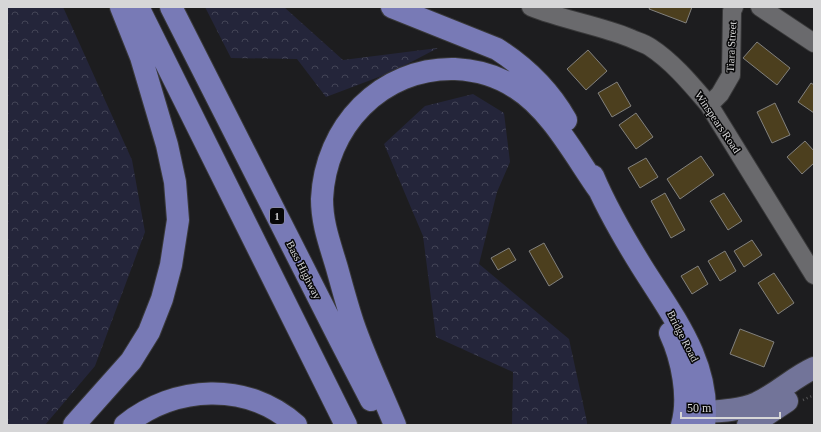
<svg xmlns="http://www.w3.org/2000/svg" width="821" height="432" viewBox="0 0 821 432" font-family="Georgia,serif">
<defs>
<pattern id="forest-crowns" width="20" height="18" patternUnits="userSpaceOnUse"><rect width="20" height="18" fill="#24253a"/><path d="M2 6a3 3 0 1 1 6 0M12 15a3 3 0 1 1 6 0" fill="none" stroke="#434456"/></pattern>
</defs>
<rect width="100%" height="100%" fill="#1d1d1f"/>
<!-- forest -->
<path fill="url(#forest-crowns)" d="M7,7H63L132,160L145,232L95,366L45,425H7Z
M205,7H284L343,60L438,48L392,72L326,97L297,59L231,58Z
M473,94L504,113L510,162L497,192L479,264L569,339L587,422V425H512L513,372L436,337L423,236L384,144L425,106Z"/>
<!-- building -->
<path fill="#4c3f1e" stroke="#82817e" d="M650,7H692L686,23L649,9Z
M757,42L790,68L777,85L743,58Z
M588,50L607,71L586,90L567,69Z
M617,82L631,106L612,117L598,93Z
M811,83L814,85V113L798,102Z
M775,103L790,135L772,143L757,112Z
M636,113L653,137L636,149L619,125Z
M805,141L814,151V163L802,174L787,157Z
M701,156L714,175L680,199L667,179Z
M646,158L658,177L640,188L628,168Z
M665,193L685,230L671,238L651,201Z
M724,193L742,221L728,230L710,201Z
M752,240L762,255L744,267L734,251Z
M544,243L563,277L549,286L529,251Z
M509,248L516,260L498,270L491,258Z
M725,251L736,271L720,281L708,261Z
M698,266L708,284L692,294L681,276Z
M774,273L794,303L778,314L758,283Z
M740,329L774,342L764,367L730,354Z"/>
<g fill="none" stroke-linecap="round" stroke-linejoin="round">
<!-- minor casing -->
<g stroke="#39393a" stroke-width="20">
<path id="minor" d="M531,7C563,20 598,25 630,38C636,41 644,43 650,47C673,62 691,84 709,105L814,275
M760,7L814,43
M709,105L720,94L731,75L732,11L734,7"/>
</g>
<!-- major casing -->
<g stroke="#39393a" stroke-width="24">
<path id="major" d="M705,412C723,411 741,410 757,403C778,393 794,377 814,368
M748,425L760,419L787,401"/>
</g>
<!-- highway casing -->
<g stroke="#39393a" stroke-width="24">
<path id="highway" d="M138,7L346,425
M171,7L340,340L371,400
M392,7L497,49C525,67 549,90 566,120
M593,176C606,207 624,238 642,267C672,315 712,365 704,425
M670,333C682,359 690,397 682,425
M74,425L131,361L149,332L162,299L171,265L178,220L175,182L167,145L141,57L121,7
M125,425C175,385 247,381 296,425
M395,425C381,391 365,358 353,323C347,305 342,286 337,268C330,244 322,224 322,199C325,127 381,67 455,69C476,70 498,76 516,88C551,110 575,156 599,190"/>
</g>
<!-- path -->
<path stroke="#565657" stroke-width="2.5" stroke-dasharray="1 3" stroke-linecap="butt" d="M803,400L814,395"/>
<!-- minor -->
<use href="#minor" stroke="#6a6a6d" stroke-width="18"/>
<!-- major -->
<use href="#major" stroke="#727499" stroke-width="22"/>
<!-- highway -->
<use href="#highway" stroke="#787ab6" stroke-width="22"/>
</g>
<g text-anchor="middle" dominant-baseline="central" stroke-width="3" stroke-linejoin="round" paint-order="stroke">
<!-- shield labels -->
<rect fill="#070708" stroke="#989899" stroke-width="1" x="270" y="208" width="14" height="16" rx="3"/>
<g font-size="10" font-weight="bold" fill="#d6d6d7">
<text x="277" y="216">1</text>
</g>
<!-- street labels -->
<g font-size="11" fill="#d6d6d7" stroke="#070708">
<text transform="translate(731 47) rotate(-87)">Tiara Street</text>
<text transform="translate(718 122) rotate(56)">Winspears Road</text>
<text transform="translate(304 270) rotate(63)">Bass Highway</text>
<text transform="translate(683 336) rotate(63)">Bridge Road</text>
</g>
</g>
<!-- border -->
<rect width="821" height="432" fill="none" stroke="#d6d6d7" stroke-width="16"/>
<!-- scale -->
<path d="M681 412v6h99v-6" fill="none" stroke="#d6d6d7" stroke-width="2"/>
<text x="687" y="412" font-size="12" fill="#d6d6d7" stroke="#070708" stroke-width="3" paint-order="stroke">50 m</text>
</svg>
